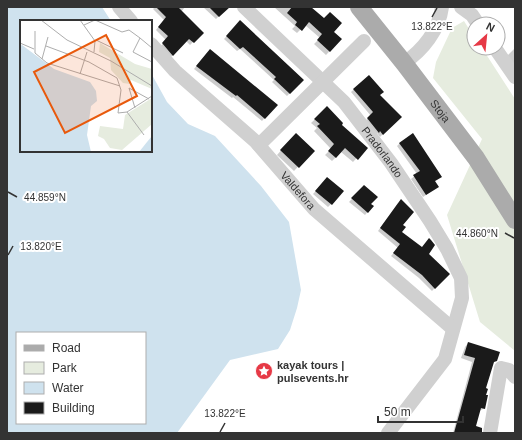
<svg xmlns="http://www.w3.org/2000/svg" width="522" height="440" viewBox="0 0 522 440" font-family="Helvetica,sans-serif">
<rect width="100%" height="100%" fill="#fff"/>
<!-- green -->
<path fill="#e6ecdf" d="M464,21L474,37V48H482L515,99V351L480,322L447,215L482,139L433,78L436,62L452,28Z"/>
<!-- water -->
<path fill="#cfe2ee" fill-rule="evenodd" d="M7,7H102L111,21H21V151H151V73L167,102L188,124L215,136L261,186L289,222L301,290L297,308L290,330L278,349L230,360L177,433H7ZM17,333H145V423H17Z"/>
<!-- shadow -->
<path fill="#0003" d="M155,7H185L181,12L202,33L190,45L186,41L170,58L160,47L166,40L156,30L164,20L153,9Z
M203,7H228L216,19Z
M274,7H309L341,39L326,55L314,44L320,38L305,25L297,33L292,29L295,26Z
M240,22L303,80L287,96L272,82L274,80L240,49L237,51L224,39Z
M515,48V70L506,57Z
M207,53L276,105L262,121L233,97L232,98L194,69Z
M369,76L379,95L400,117L380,137L377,133L376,135L365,121L371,116L351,92Z
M327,108L340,125L366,148L353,162L341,152L332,161L325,155L331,149L314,131L317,128L311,123Z
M291,139L313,151L294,171L277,155Z
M400,143L441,177L434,182L435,189L423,197L411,179L417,174L397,146Z
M325,181L331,204L328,207L313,194Z
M364,186L370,204L373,206L365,215L349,202Z
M398,203L402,225L400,232L422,248L448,274L432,291L419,278L391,256L398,248L378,231Z
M468,343L496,360L492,364L484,389L485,408L479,411L474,433H453L472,362L461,358L465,347Z"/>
<!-- building -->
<path fill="#1a1a1a" d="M156,7H178L204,33L194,43L189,39L173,56L162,43L168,36L158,27L166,17Z
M209,7H230L219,17Z
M292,7H311L324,18L330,12L342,23L334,32L342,39L330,52L317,40L322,34L309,22L302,31L295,25L297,22L287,13Z
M240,20L304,80L290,94L274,79L276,77L243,47L240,49L226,36Z
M210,49L278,105L265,119L237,95L236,96L196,66Z
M369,75L384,92L380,95L402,117L383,135L380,131L379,133L367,118L373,112L353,89Z
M327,106L343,123L342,125L368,148L358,160L345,148L336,158L328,151L334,144L317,126L320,124L314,119Z
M296,133L315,151L299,168L280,150Z
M413,133L442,177L435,181L439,187L426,195L413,175L420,171L399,143Z
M327,177L344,191L332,205L315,191Z
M364,185L378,197L371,204L374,206L368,213L351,198Z
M401,199L414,212L403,225L406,227L402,232L422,247L429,238L431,240L435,245L429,254L450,274L435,289L422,275L393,253L400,244L380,228Z
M468,342L500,352L497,361L494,362L486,388L488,389L486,395H488L485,409L481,408L476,426L482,428V433H454L475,358L464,355Z"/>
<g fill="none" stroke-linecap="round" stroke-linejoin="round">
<!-- minor -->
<g stroke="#d0d0d0" stroke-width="14">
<path d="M119,7L131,21"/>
<path id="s1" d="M244,7L344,102L391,163L430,221L447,249L461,278L462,298L445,359L388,433"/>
<path d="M461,7L472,15L478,24"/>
<path id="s2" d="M151,44L175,71L255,141L314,209L453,329"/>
<path d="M495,48L515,77"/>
<path d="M404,63C423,50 439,30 442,7"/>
<path d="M259,145L364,41"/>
<path d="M490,433L501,368L509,370L515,377"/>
</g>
<!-- major -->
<path stroke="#ababab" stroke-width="18" id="s3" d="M359,7L404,63L476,158L515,220"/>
</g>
<!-- ticks -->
<path fill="none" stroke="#333" stroke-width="1.5" d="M432,17L437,8M8,192L17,197M505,233L514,238M8,255L13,246M220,432L225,423"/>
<!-- icons -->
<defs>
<g id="sight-disc" transform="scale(0.9)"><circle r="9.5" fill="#e63946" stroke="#fff"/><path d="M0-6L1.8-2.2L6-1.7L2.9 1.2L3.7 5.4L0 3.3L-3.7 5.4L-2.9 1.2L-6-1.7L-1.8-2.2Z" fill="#fff"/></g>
</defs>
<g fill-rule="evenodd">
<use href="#sight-disc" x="264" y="371"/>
</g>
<g text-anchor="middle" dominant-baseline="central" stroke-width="4" stroke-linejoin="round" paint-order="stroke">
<!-- street labels -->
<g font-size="11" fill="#333" stroke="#fff">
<text stroke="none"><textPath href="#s3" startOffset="132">Stoja</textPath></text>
<text stroke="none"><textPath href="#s1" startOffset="201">Pradorlando</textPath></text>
<text stroke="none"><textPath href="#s2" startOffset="208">Valdefora</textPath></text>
</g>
<!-- poi labels -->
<g font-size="11" font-weight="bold" fill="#333" stroke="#fff" text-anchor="start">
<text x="277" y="365">kayak tours |<tspan x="277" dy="13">pulsevents.hr</tspan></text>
</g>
</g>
<!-- overview -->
<g transform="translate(20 20)">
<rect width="132" height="132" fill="#fff"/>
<path d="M80,23L115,44L132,49V69L111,60L110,64L103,63L91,50L90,38L79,32ZM132,78V104L102,130L90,128L84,119L78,116L80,106L103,109L105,95Z" fill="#e6ecdf"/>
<path d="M2,25L34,49L70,62L76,71L77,81L71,86L67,115L71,132H0V26ZM132,116V132H119L127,122Z" fill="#cfe2ee"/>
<path fill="none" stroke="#adadad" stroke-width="1" d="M21,0L47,20L91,41L132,66M60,0L75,21L74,32M64,5L75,0L102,12L109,10L120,18M15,11V33L27,43L100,66M76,20L103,33M0,23L14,29M26,26L69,42L97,58L101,70L98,93L107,92L132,76M132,28L120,18L113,32L132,42M22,39L28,17M60,54L67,32M115,88L109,68L129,79M107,92L124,115"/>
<path fill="#e8590c" fill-opacity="0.15" stroke="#e8590c" stroke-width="2" d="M86,15L117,76L45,113L14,52Z"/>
<rect width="132" height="132" fill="none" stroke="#333" stroke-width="2"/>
</g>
<g font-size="10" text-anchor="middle" fill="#333" stroke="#fff" stroke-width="4" stroke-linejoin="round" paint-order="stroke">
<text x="432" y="30">13.822°E</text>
<text x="45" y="201">44.859°N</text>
<text x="477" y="237">44.860°N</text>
<text x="41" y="250">13.820°E</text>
<text x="225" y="417">13.822°E</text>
</g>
<!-- border -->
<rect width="522" height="440" fill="none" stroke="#333333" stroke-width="16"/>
<!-- legend -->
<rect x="16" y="332" width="130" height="92" fill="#ffffff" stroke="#adadad"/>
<rect x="24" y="345" width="20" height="6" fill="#ababab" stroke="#adadad"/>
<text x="52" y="352" font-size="12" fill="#333333">Road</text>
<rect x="24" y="362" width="20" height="12" fill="#e6ecdf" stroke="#adadad"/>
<text x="52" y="372" font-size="12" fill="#333333">Park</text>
<rect x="24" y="382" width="20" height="12" fill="#cfe2ee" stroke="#adadad"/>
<text x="52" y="392" font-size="12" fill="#333333">Water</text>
<rect x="24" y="402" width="20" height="12" fill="#1a1a1a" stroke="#adadad"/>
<text x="52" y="412" font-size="12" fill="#333333">Building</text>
<!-- north arrow -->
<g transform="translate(486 36) rotate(27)"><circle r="19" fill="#ffffff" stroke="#adadad"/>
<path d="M0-3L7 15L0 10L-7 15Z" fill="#e63946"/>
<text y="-6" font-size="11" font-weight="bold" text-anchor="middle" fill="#333333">N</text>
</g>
<!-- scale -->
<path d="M378 416v6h85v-6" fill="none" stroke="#333333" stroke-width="2"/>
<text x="384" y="416" font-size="12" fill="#333333" stroke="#ffffff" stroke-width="3" paint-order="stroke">50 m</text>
</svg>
